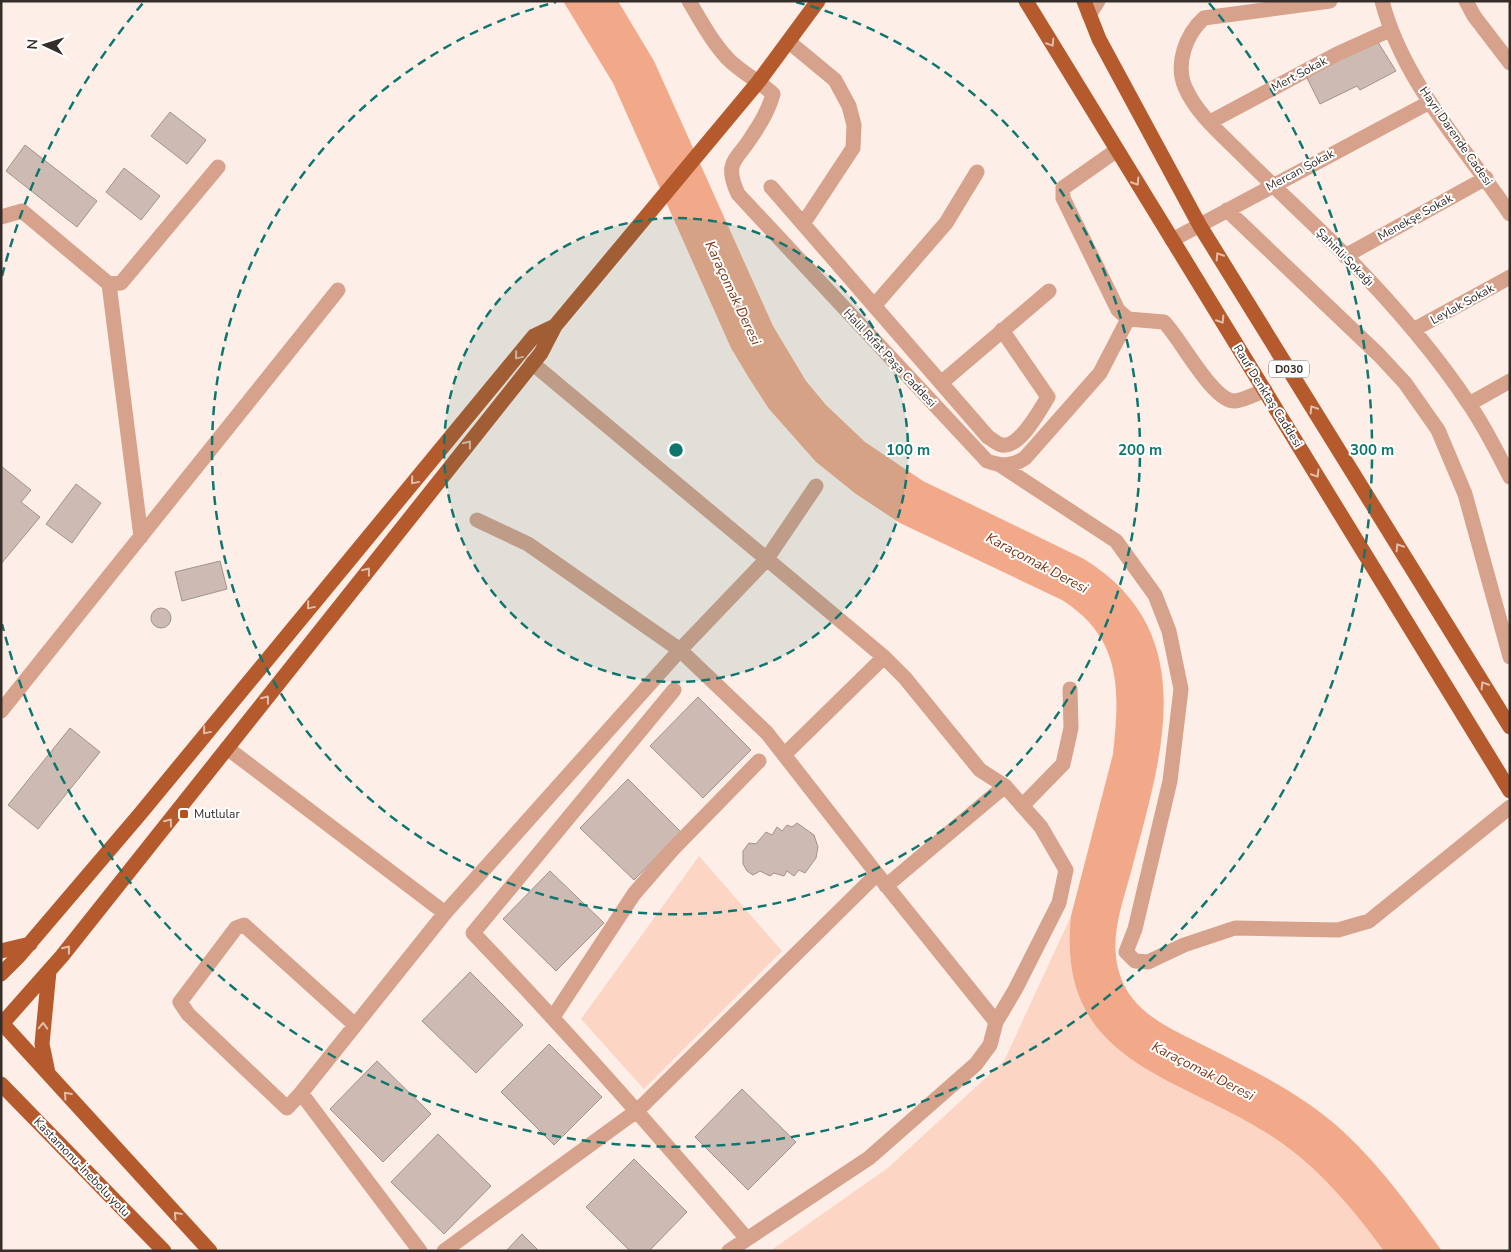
<svg xmlns="http://www.w3.org/2000/svg" width="1511" height="1252" viewBox="0 0 1511 1252" font-family="'Nunito Sans',sans-serif">
<rect width="100%" height="100%" fill="#feeee8"/>
<!-- green -->
<path fill="#fdd5c4" d="M699,856L782,951L644,1089L581,1019Z
M1071,916C1055,1065 1179,1074 1276,1139C1320,1169 1352,1208 1384,1251H770L889,1167L1004,1061Z"/>
<!-- water -->
<path fill="#f2a989" d="M563,1H618L654,61L773,326L806,381L826,405L865,442L923,481L1084,559C1205,634 1160,760 1131,872C1122,905 1109,938 1119,972C1131,1014 1172,1029 1207,1047C1252,1070 1298,1092 1336,1125C1378,1162 1409,1206 1442,1251H1384C1352,1208 1320,1169 1276,1139C1179,1074 1055,1065 1071,916L1113,754C1120,690 1122,638 1062,600L900,523L856,494L816,462L769,409L749,378L731,348L613,83Z"/>
<!-- building -->
<path fill="#cdbbb3" stroke="#a3928a" d="M1376,39L1396,71L1360,90L1357,86L1320,104L1305,74Z
M170,112L206,140L187,164L151,136Z
M25,145L97,201L77,227L6,171Z
M124,168L160,196L141,220L106,192Z
M1,466L31,490L21,502L40,517L1,564Z
M76,484L101,503L72,543L46,524Z
M220,561L227,589L182,601L175,572Z
M151 618a10 10 0 1 1 20 0a10 10 0 1 1-20 0Z
M698,697L751,750L703,798L650,746Z
M70,728L100,752L38,829L8,805Z
M628,779L681,832L634,880L580,828Z
M797,823L814,835L818,847L816,858L805,873L799,870L794,876L787,871L784,876L774,873L770,876L760,871L753,875L747,871L743,864V851L749,843L756,844L766,832L772,835L777,827L782,831L787,825L792,827Z
M550,871L604,923L556,971L503,919Z
M470,972L523,1025L476,1073L422,1021Z
M549,1044L602,1097L554,1145L501,1092Z
M377,1061L431,1114L383,1162L330,1109Z
M742,1089L796,1142L748,1190L695,1137Z
M438,1134L491,1186L444,1234L391,1182Z
M634,1159L687,1212L649,1251H630L586,1207Z
M522,1234L539,1251H506Z"/>
<g fill="none" stroke-linecap="round" stroke-linejoin="round">
<!-- minor -->
<path stroke="#d6a28b" stroke-width="15" d="M689,1C701,21 712,42 728,59C742,73 759,81 773,94C769,109 761,123 752,136C737,161 723,161 738,194L987,461C1001,466 1012,467 1025,458L1100,373L1128,319
M1330,1L1204,18C1186,34 1175,64 1185,87C1196,113 1220,133 1240,153C1275,188 1311,221 1346,256C1390,301 1434,351 1469,404C1485,427 1497,452 1510,477
M1382,1C1403,82 1464,146 1510,214
M1466,1L1474,16L1510,63
M1089,15L1098,1
M789,42L835,80L849,106L854,125L853,148L803,224
M1210,122L1337,54L1390,30
M1117,150L1063,188V198L1118,310L1128,319L1164,322C1181,339 1213,402 1235,401C1244,400 1256,394 1265,390
M771,187L988,437C992,439 997,444 1002,445C1020,448 1039,411 1048,397L1002,330
M1227,210L1379,355L1405,383L1438,430L1465,494L1510,657
M1,217L22,211L109,284L121,283L218,167
M1172,240L1430,102
M1345,256L1486,178
M109,284L141,537
M874,306L946,223L977,172
M1413,330L1510,277
M532,363L884,657L905,678L980,770L1005,786L1041,827L1066,870L1059,903L1015,990L996,1022L990,1045L976,1064L869,1158L729,1251
M941,383L1049,291
M1469,404L1510,381
M1000,465L1116,541L1155,595L1169,631L1181,689L1170,781L1135,929L1126,952L1135,961L1148,962L1184,945L1235,928L1338,930L1369,921L1510,807
M477,520L528,544L680,650L767,733L877,874L996,1022
M674,690L473,933C568,1032 658,1134 747,1239
M1,711L338,290
M227,748L445,913L301,1093L420,1251
M785,754L884,657
M1022,806L1063,764L1071,728L1070,689
M886,886L1005,786
M445,913L680,650L766,560L816,486
M553,1017L634,894L672,850L759,761
M301,1093L287,1108L188,1014L180,1002L236,928L244,925L355,1025
M444,1251L638,1110L877,874"/>
<!-- major -->
<path stroke="#b55a2c" stroke-width="15" d="M1026,1L1510,791
M1084,1L1099,39L1200,226L1510,727
M1,951L30,944
M1,974L19,956L140,814L534,336L555,326
M1,1022L210,1251
M1,1025L62,956L541,353L555,326L759,81L818,1
M48,1073L42,1044L49,971
M1,1084L164,1251"/>
</g>
<!-- one-way arrows -->
<defs><path id="oneway-chevron" d="M-2-3.5L2.5 0L-2 3.5" fill="none" stroke-width="1.6" stroke-linecap="round" stroke-linejoin="round" transform="scale(1.25)"/></defs>
<g stroke="#e1bdab">
<use href="#oneway-chevron" transform="translate(1051 43) rotate(58)"/>
<use href="#oneway-chevron" transform="translate(1136 182) rotate(58)"/>
<use href="#oneway-chevron" transform="translate(1219 256) rotate(-122)"/>
<use href="#oneway-chevron" transform="translate(1221 320) rotate(58)"/>
<use href="#oneway-chevron" transform="translate(518 356) rotate(130)"/>
<use href="#oneway-chevron" transform="translate(1313 409) rotate(-122)"/>
<use href="#oneway-chevron" transform="translate(468 444) rotate(-52)"/>
<use href="#oneway-chevron" transform="translate(1316 474) rotate(58)"/>
<use href="#oneway-chevron" transform="translate(414 481) rotate(130)"/>
<use href="#oneway-chevron" transform="translate(1399 547) rotate(-122)"/>
<use href="#oneway-chevron" transform="translate(367 571) rotate(-52)"/>
<use href="#oneway-chevron" transform="translate(310 606) rotate(130)"/>
<use href="#oneway-chevron" transform="translate(1484 685) rotate(-122)"/>
<use href="#oneway-chevron" transform="translate(266 699) rotate(-52)"/>
<use href="#oneway-chevron" transform="translate(206 731) rotate(130)"/>
<use href="#oneway-chevron" transform="translate(169 822) rotate(-52)"/>
<use href="#oneway-chevron" transform="translate(67 949) rotate(-52)"/>
<use href="#oneway-chevron" transform="translate(43 1026) rotate(-88)"/>
<use href="#oneway-chevron" transform="translate(67 1095) rotate(-132)"/>
<use href="#oneway-chevron" transform="translate(177 1215) rotate(-132)"/>
</g>
<!-- distance rings -->
<circle cx="676" cy="450" r="232" fill="#0f766e" fill-opacity=".12"/>
<g fill="none" stroke="#0f766e" stroke-width="2.5" stroke-dasharray="9 6">
<circle cx="676" cy="450" r="232"/>
<path d="M796 2A464 464 0 1 1 556 2"/>
<path d="M2 276A696 696 0 0 1 143 3M1209 3A696 696 0 1 1 2 624"/>
</g>
<!-- markers -->
<rect fill="#b7541e" stroke="#fff" stroke-width="2" x="179" y="809" width="10" height="10" rx="2.5"/>
<g text-anchor="middle" dominant-baseline="central" stroke-width="4" stroke-linejoin="round" paint-order="stroke">
<!-- shield labels -->
<rect fill="#fff" stroke="#716c69" stroke-width="1" x="1269" y="360.5" width="40" height="17" rx="4"/>
<g font-size="11" font-weight="bold" fill="#342d29">
<text x="1289" y="369">D030</text>
</g>
<!-- street labels -->
<g font-size="12" fill="#342d29" stroke="#fff">
<text transform="translate(1299 74) rotate(-28)">Mert Sokak</text>
<text transform="translate(1456 136) rotate(55)">Hayri Darende Cadesi</text>
<text transform="translate(1300 170) rotate(-28)">Mercan Sokak</text>
<text transform="translate(1415 217) rotate(-29)">Menekşe Sokak</text>
<text transform="translate(1345 257) rotate(45)">Şahinli Sokağı</text>
<text transform="translate(1462 304) rotate(-29)">Leylak Sokak</text>
<text transform="translate(890 358) rotate(47)">Halil Rıfat Paşa Caddesi</text>
<text transform="translate(1268 396) rotate(58)">Rauf Denktaş Caddesi</text>
<text transform="translate(82 1167) rotate(46)">Kastamonu-İnebolu yolu</text>
</g>
<!-- poi labels -->
<g font-size="12" fill="#342d29" stroke="#fff" text-anchor="start">
<text x="194" y="814">Mutlular</text>
</g>
<!-- water labels -->
<g font-size="14" font-style="italic" fill="#7a3918" stroke="#fff">
<text transform="translate(733 293) rotate(65)">Karaçomak Deresi</text>
<text transform="translate(1037 563) rotate(28)">Karaçomak Deresi</text>
<text transform="translate(1203 1071) rotate(27)">Karaçomak Deresi</text>
</g>
</g>
<circle cx="676" cy="450" r="8" fill="#0f766e" stroke="#fff" stroke-width="2.5"/>
<g font-size="15" text-anchor="middle" font-weight="bold" fill="#0f766e" stroke="#fff" stroke-width="4" stroke-linejoin="round" paint-order="stroke">
<text x="908" y="455">100 m</text>
<text x="1140" y="455">200 m</text>
<text x="1372" y="455">300 m</text>
</g>
<!-- border -->
<rect width="1511" height="1252" fill="none" stroke="#342d29" stroke-width="5"/>
<!-- north arrow -->
<g transform="translate(45 45) rotate(274)" stroke="#ffffff" stroke-width="4" paint-order="stroke">
<path d="M0-4L9 19L0 12L-9 19Z" fill="#342d29"/>
<text y="-8" font-size="14" font-weight="bold" text-anchor="middle" fill="#342d29">N</text>
</g>
</svg>
